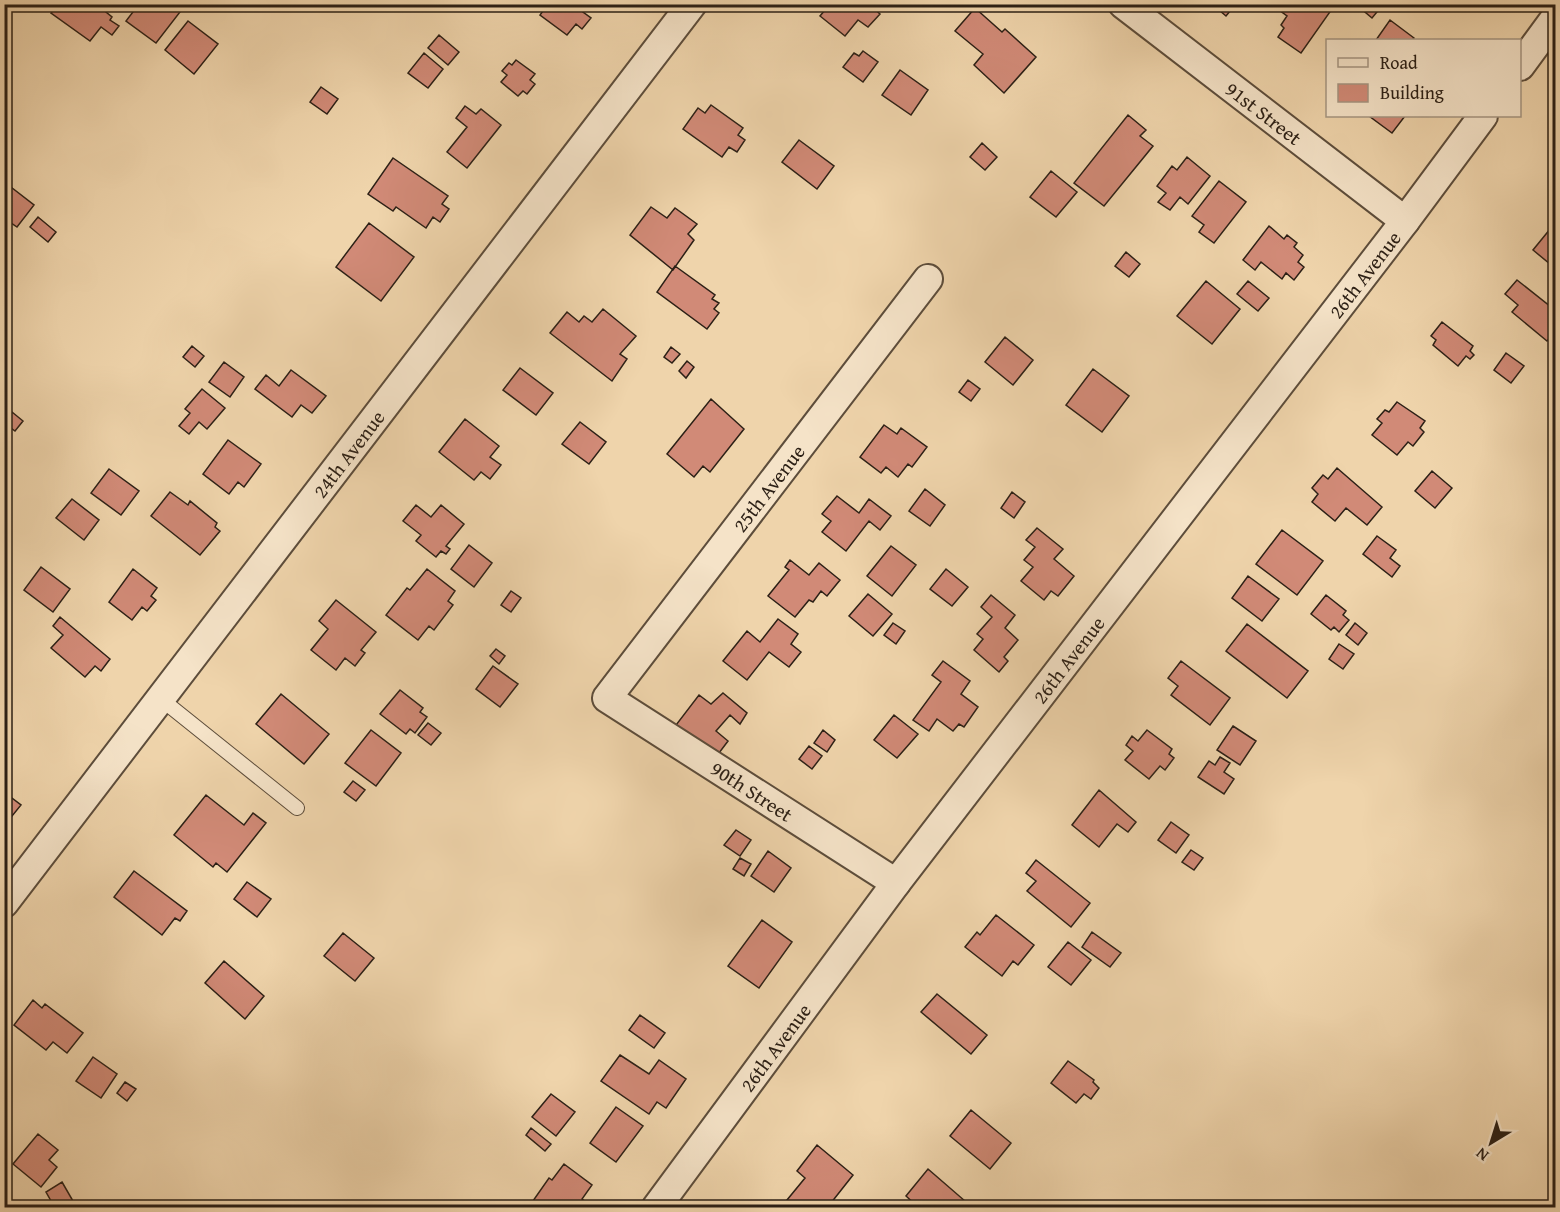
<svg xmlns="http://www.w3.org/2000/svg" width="1560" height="1212" viewBox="0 0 1560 1212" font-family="'Gentium Book Plus',serif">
<rect width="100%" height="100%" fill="#efd4ab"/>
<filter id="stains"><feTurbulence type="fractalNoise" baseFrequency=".00333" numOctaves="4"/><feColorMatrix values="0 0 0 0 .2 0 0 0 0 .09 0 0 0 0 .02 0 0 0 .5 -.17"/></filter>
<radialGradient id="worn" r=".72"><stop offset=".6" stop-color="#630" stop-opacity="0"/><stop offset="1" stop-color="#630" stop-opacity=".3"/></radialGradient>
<!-- building -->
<path fill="#d18a77" stroke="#2c2016" stroke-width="1.5" d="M58,4H96L112,17L110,20L119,26L112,35L101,27L90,41L51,13Z
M139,4H169L180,12L156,43L126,21Z
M548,4H589L583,12L591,18L582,29L576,24L567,35L540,15Z
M830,4H869L880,14L868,27L858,20L845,36L820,16Z
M1212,4H1236L1226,16Z
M1277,4H1326L1332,9L1301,53L1278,37L1284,28L1281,25L1287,16L1275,7Z
M1361,4H1378L1381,7L1372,18L1359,7Z
M975,8L1002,32L1005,29L1036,57L1004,93L974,65L983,54L955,31Z
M1390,20L1414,38L1412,40H1376Z
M188,21L218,44L194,74L165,50Z
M439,35L459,52L448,65L428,48Z
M863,51L878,62L863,82L843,67L854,53L859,56Z
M424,53L443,69L428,88L408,73Z
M516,60L535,74L530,80L535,84L527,94L523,91L518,96L501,82L507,75L502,71L509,63L512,65Z
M900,70L928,90L911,115L882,95Z
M321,87L338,99L327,114L310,102Z
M711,105L743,128L738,135L745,140L737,152L729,147L722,157L683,129L698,108L705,113Z
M465,106L476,114L481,109L501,125L467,168L447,152L467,127L456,118Z
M1128,115L1146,130L1140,136L1153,146L1104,206L1074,183Z
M1369,116H1405L1392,133Z
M799,140L834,166L817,189L782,162Z
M982,143L997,157L985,170L970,157Z
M1187,157L1210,176L1188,204L1180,197L1170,210L1158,202L1166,193L1157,186L1172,166L1177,170Z
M393,158L448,196L442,204L449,209L440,222L433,217L426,228L396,207L393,211L368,194Z
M1051,171L1077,192L1056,217L1030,197Z
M1219,181L1246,202L1214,243L1199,232L1204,225L1192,216Z
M7,184L34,205L17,227L4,218V187Z
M651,207L667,218L675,208L697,224L688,234L694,240L673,270L630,235Z
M38,217L56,232L48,242L30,227Z
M369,223L414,257L381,301L336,267Z
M1555,223H1556V269L1533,250Z
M1269,226L1284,239L1287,235L1297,243L1294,247L1303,255L1298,262L1304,267L1294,280L1286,273L1282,279L1261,262L1255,270L1243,260Z
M1126,252L1140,264L1129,277L1115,266Z
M675,266L715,295L712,299L719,303L714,309L719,313L707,329L657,292Z
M1517,280L1556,311L1552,318L1556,321V331L1547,341L1512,312L1518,305L1505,294Z
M1206,281L1240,309L1212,344L1177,316Z
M1248,281L1269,298L1258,311L1237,294Z
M603,309L636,336L620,354L627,359L612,381L550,333L567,312L579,322L584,316L592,322Z
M1442,322L1473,346L1470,351L1474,355L1470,359L1466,356L1458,366L1433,345L1436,340L1431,336Z
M1005,337L1033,360L1013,385L985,362Z
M192,346L204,356L195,367L183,357Z
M671,347L680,354L672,363L664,357Z
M1506,353L1524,366L1511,383L1494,370Z
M687,361L694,367L686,378L679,371Z
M224,362L244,377L230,397L209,382Z
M520,368L553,393L536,415L503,390Z
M1093,369L1129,396L1102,432L1066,405Z
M291,370L326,396L312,413L301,405L292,417L255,389L266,375L279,386Z
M968,380L980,389L971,401L959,392Z
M202,389L225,408L207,429L199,422L189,434L179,426L190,413L185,409Z
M711,399L744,429L710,472L703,466L694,477L667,454Z
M1397,402L1425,421L1420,428L1424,432L1413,446L1408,442L1397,455L1372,435L1382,423L1377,419L1385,410L1389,412Z
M12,412L23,421L15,431L4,423Z
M465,419L499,446L490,457L501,465L490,479L481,472L474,480L439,452Z
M580,422L606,442L589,464L562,444Z
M884,425L897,434L901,428L927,447L912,467L908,464L898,477L886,467L881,473L860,457Z
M228,440L261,464L244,487L238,482L229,494L203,474Z
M1337,468L1382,507L1367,525L1346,508L1335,521L1312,502L1318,494L1312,488L1323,475L1328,479Z
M109,469L139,491L121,515L91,493Z
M1432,471L1452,488L1435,508L1415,491Z
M925,489L945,505L930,526L909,511Z
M170,492L188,505L190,501L217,523L215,527L220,531L200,555L151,516Z
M1012,492L1025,502L1014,518L1001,508Z
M837,496L859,513L869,499L891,516L880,530L869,521L846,551L822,532L831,521L822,514Z
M72,499L99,520L84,540L56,518Z
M416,505L431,517L441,505L464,524L446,546L450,549L446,554L441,551L436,557L416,541L421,535L403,521Z
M1037,528L1063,549L1054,559L1074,576L1058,596L1051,591L1044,600L1021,581L1033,567L1024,560L1035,547L1026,540Z
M1282,530L1323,561L1297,595L1256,564Z
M1377,536L1396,550L1390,558L1400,566L1392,577L1363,554Z
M469,545L492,563L474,587L451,569Z
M891,546L916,565L892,596L867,576Z
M790,560L809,575L819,563L840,580L827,596L821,591L813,602L809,600L795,617L768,596L789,570L785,567Z
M41,567L70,589L53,612L24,590Z
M133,569L157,588L151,596L156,600L147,611L142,607L132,620L109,602Z
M427,569L455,591L448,601L453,605L434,630L429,626L418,640L386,615L407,588L410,590Z
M946,569L968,587L952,606L930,589Z
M1248,576L1279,599L1262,621L1232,598Z
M511,591L521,598L511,612L501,605Z
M868,594L892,614L873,636L849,616Z
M991,595L1015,615L1005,628L1018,640L1004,657L1008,661L999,672L974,650L983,639L977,634L992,617L981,607Z
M1326,595L1346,611L1343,615L1349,620L1339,632L1334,627L1331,630L1311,614Z
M336,600L376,632L361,650L365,653L355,666L345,658L336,670L311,650L328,629L319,621Z
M60,617L110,659L101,671L95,666L85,677L51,648L63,635L53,626Z
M778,619L798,634L791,644L801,652L789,667L769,652L747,680L723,661L747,631L760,642Z
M893,623L905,631L896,644L884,635Z
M1355,623L1367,633L1358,645L1346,635Z
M1247,624L1308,671L1287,698L1226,651Z
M1339,644L1354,654L1343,669L1329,659Z
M496,649L505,656L499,664L490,656Z
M943,661L970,681L961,694L978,707L964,727L959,724L953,731L937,719L929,731L913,720L941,682L932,675Z
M1181,661L1230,698L1210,725L1171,695L1178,686L1168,678Z
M493,666L518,684L500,707L476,689Z
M400,690L423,708L420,712L427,717L415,733L410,729L406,734L380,714Z
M723,693L747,713L740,724L730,715L716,731L728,741L716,757L676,725L699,695L711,704Z
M281,694L329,734L304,764L256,724Z
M894,715L918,734L897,758L874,740Z
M428,723L441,733L431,745L418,735Z
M1233,726L1256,741L1240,765L1217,750Z
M371,730L401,753L376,786L345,763Z
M823,730L835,740L827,752L814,743Z
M1147,730L1172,749L1169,754L1174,758L1165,770L1160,766L1149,779L1125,760L1133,751L1126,745L1132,736L1138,741Z
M809,746L822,756L812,769L799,759Z
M1220,757L1230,763L1224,772L1234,779L1224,794L1198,777L1209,761L1215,765Z
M353,781L365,790L356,801L344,792Z
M1099,790L1136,822L1128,832L1117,824L1099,847L1072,825Z
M4,792L21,805L4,826Z
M206,795L244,825L253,813L266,823L227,872L216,863L213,867L174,835Z
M1171,822L1189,835L1176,853L1158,840Z
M736,830L751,840L740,856L724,845Z
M1191,850L1203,858L1194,870L1182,862Z
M768,851L791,868L774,892L751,876Z
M740,858L751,864L744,876L733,869Z
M1036,860L1090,903L1071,927L1027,891L1036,881L1026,873Z
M134,871L187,911L180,921L175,918L162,935L114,897Z
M247,882L271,899L257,917L234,899Z
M996,915L1034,945L1018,965L1013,961L1002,976L965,947L977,932L980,935Z
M762,920L792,942L759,988L728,966Z
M1092,932L1121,953L1110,967L1082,947Z
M343,933L374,958L355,981L324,956Z
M1068,942L1091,960L1071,985L1048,967Z
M224,961L264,996L245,1019L205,983Z
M937,994L987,1035L971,1054L921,1012Z
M33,1000L42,1008L45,1004L83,1033L67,1053L53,1042L46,1050L14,1025Z
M640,1015L665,1033L654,1048L629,1030Z
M620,1055L649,1074L659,1060L686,1079L666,1108L657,1102L649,1114L601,1081Z
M93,1057L117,1074L101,1098L76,1081Z
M1068,1061L1094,1080L1093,1082L1099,1088L1091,1099L1084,1094L1076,1103L1051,1083Z
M125,1082L136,1089L127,1101L117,1093Z
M551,1094L575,1112L556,1136L532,1117Z
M616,1107L643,1126L616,1162L590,1143Z
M971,1110L1011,1143L990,1169L950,1136Z
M531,1128L551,1144L545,1151L526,1135Z
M38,1134L58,1150L49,1160L57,1167L41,1187L13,1164Z
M817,1145L853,1175L827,1208H796L787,1200L805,1178L797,1171Z
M564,1164L592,1185L582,1199L586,1202L582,1208H528L549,1178L552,1180Z
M928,1169L965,1201L960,1208H919L906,1196Z
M62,1182L73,1201L62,1208H55L46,1192Z"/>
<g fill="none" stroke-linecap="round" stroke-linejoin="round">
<!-- service casing -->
<g stroke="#5d4d3b" stroke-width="16">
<path id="service" d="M161,699L297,808"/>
</g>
<!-- minor casing -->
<g stroke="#5d4d3b" stroke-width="32">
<g id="minor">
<path id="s1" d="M1123,4L1405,221"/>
<path d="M1520,66L1556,17"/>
<path id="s2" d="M896,883L607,698L928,279"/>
<path id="s3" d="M4,903L692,4"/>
<path id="s4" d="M656,1208L896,883L1405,221L1483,116"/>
</g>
</g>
<!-- service -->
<use href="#service" stroke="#f5e3c8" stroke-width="14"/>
<!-- minor -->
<use href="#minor" stroke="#f5e3c8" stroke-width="28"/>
</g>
<g text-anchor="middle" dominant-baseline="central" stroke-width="6" stroke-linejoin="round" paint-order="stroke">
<!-- street labels -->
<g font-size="20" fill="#2c2016" stroke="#f5e3c8">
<text stroke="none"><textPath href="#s1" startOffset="178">91st Street</textPath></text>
<text stroke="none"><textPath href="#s4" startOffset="1172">26th Avenue</textPath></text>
<text stroke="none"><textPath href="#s3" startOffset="566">24th Avenue</textPath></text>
<text stroke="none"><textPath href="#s2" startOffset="608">25th Avenue</textPath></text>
<text stroke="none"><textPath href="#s4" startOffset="686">26th Avenue</textPath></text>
<text transform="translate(752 791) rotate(33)">90th Street</text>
<text stroke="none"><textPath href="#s4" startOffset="200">26th Avenue</textPath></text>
</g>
</g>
<!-- margin -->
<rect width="1560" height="1212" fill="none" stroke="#efd4ab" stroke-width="24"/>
<rect x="6" y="6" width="1548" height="1200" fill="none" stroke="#2c2016" stroke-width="3"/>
<rect x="12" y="12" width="1536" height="1188" fill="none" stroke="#2c2016" stroke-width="1.5"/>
<!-- legend -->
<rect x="1326" y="39" width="195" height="78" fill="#f5e3c8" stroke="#a59581" stroke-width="1.5"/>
<rect x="1338" y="58" width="30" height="9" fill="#f5e3c8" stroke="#a59581" stroke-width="1.5"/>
<text x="1380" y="69" font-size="18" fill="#2c2016">Road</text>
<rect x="1338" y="84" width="30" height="18" fill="#d18a77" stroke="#a59581" stroke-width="1.5"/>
<text x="1380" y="99" font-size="18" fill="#2c2016">Building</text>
<!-- north arrow -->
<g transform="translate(1491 1143) rotate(218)" stroke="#f5e3c8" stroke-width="4.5" paint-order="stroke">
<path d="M0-4.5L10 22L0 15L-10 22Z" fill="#2c2016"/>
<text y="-9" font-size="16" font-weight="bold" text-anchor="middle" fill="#2c2016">N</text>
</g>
<rect width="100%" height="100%" filter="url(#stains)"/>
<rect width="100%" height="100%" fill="url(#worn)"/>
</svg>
